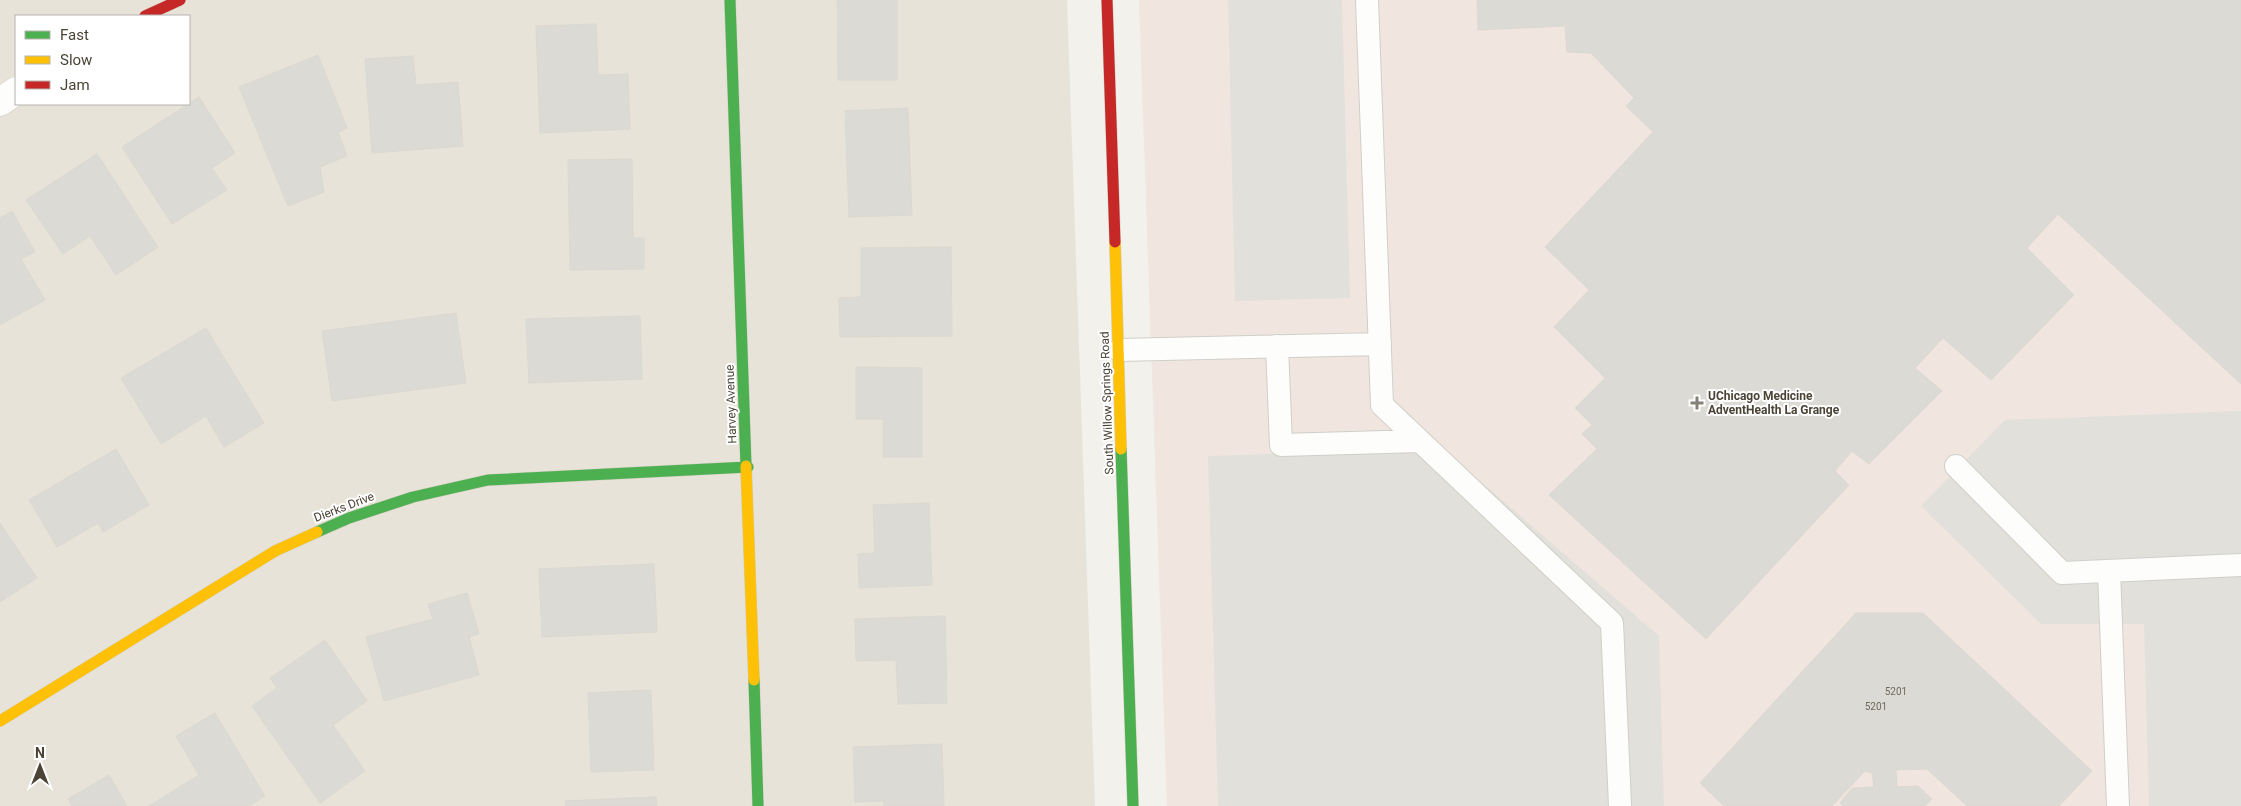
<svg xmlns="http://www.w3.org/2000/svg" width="2241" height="806" viewBox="0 0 2241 806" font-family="Roboto,sans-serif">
<rect width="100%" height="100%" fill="#f2f1eb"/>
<!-- residential -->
<path fill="#e7e3d8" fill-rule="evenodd" d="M0,0H1067L1095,806H0ZM16,16H189V104H16Z"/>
<!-- medical -->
<path fill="#f1e5df" d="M1139,0H2241V806H1167Z"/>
<!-- parking -->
<path fill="#e1e0da" d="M1228,0H1342L1350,298L1235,301Z
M2241,411V806H2149L2144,624H2041L1921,506L2005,420Z
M1443,449L1659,636L1664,806H1218L1208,456Z"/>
<!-- building -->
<path fill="#dcdad4" stroke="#dbd8d1" d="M837,0H897V80H838Z
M1477,0H2241V384L2058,214L2027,248L2074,295L1991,380L1943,338L1915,368L1942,391L1869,464L1852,451L1835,471L1849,485L1706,639L1549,495L1597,449L1582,434L1592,425L1575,408L1605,378L1554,327L1589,290L1545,247L1653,132L1626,106L1634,98L1591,53L1567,52L1565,26L1478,30Z
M596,24L598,75L628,74L630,129L540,133L536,26Z
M318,55L347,128L338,132L347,156L320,167L324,192L288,206L239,87Z
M413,56L416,85L458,82L463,146L372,153L365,59Z
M199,97L235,153L212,168L227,190L172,224L122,147Z
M908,108L912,215L849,217L845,111Z
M97,154L158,247L116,275L90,236L63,254L26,200Z
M632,159L633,238H644V269L570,270L568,160Z
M12,211L35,252L21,259L45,300L0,325V218Z
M951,247L952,336L840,337L839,298L861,297V248Z
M456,313L466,383L332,401L322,331Z
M640,316L642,379L529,383L526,319Z
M206,328L264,423L224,447L206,416L161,444L121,378Z
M856,367L922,368V457H883V419H856Z
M116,449L149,505L103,532L98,523L57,547L29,500Z
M929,503L932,585L859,588L858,554L875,553L873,505Z
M0,523L37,578L0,602Z
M654,564L657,632L542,637L539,569Z
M467,593L479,634L469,637L479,675L384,701L366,637L433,619L428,604Z
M1856,613H1923L2092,771L2059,806H1967L1927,769L1896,770L1897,787L1918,786L1932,799L1925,806H1843L1840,803L1852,788L1874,787L1872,773L1865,771L1832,806H1724L1700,783Z
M945,616L947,703L898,704L896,660L856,661L855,619Z
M325,640L367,701L333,725L365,771L320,803L252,706L277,688L270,678Z
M651,690L654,770L591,772L588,693Z
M215,713L265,796L249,806H149L199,775L176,736Z
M942,744L944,806H884V801L855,802L853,747Z
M109,775L127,806H72L68,799Z
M656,797L657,806H566L565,801Z"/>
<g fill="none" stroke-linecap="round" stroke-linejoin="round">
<!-- lane casing -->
<g stroke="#d0cfc9" stroke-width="24">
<path id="lane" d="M1367,0L1382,405L1612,623L1620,806
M1277,346L1281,445L1420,441
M1119,350L1380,344
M1956,466L2062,573L2241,565
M2109,571L2118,806"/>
</g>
<!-- street casing -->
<g stroke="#d0cfc9" stroke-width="29">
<path id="street" d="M0,102L16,91"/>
</g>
<!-- fast casing -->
<g stroke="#d2cfc2" stroke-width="12">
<path id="fast" d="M730,0L746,466
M1121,449L1133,806
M317,532L349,518L413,497L488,480L748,467
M754,680L758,806"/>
</g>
<!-- slow casing -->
<g stroke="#d2cfc2" stroke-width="12">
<path id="slow" d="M1115,242L1121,449
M746,466L754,680
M0,721L275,551L317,532"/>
</g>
<!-- jam casing -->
<g stroke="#d2cfc2" stroke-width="12">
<path id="jam" d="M1107,0L1115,242
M145,16L180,0"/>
</g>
<!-- lane -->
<use href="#lane" stroke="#fdfdfc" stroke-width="22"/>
<!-- street -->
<use href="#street" stroke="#fdfdfc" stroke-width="28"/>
<!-- fast -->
<use href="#fast" stroke="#4caf50" stroke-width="11"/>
<!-- slow -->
<use href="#slow" stroke="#ffc107" stroke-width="11"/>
<!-- jam -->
<use href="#jam" stroke="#c62828" stroke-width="11"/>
</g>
<!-- markers -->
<path fill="#858075" stroke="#fff" stroke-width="2" d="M1694.5 395.5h5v5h5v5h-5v5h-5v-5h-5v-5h5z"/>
<g text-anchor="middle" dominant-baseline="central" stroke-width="4" stroke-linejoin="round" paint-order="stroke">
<!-- number labels -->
<g font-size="10" fill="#6f6a5e">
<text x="1896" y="691">5201</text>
<text x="1876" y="706">5201</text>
</g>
<!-- poi labels -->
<g font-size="12" font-weight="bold" fill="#4a4336" stroke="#fff" text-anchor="start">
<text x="1708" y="396">UChicago Medicine<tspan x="1708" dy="14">AdventHealth La Grange</tspan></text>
</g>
<!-- street labels -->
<g font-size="12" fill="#4a4336" stroke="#fff">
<text transform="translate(1107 403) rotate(-92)">South Willow Springs Road</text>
<text transform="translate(731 404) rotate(-92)">Harvey Avenue</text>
<text transform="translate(344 507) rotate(-21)">Dierks Drive</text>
</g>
</g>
<!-- legend -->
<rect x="15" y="15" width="175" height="90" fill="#ffffff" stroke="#b7b4af"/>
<rect x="25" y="31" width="25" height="8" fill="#4caf50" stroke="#b7b4af"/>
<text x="60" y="40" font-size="15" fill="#4a4336">Fast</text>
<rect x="25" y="56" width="25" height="8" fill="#ffc107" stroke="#b7b4af"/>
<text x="60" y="65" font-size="15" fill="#4a4336">Slow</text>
<rect x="25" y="81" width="25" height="8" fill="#c62828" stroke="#b7b4af"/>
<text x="60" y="90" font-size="15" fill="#4a4336">Jam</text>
<!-- north arrow -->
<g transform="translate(40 766)" stroke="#ffffff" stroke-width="4" paint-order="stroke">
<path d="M0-4L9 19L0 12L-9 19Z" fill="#4a4336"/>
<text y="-8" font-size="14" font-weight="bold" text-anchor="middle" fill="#4a4336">N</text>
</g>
</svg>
